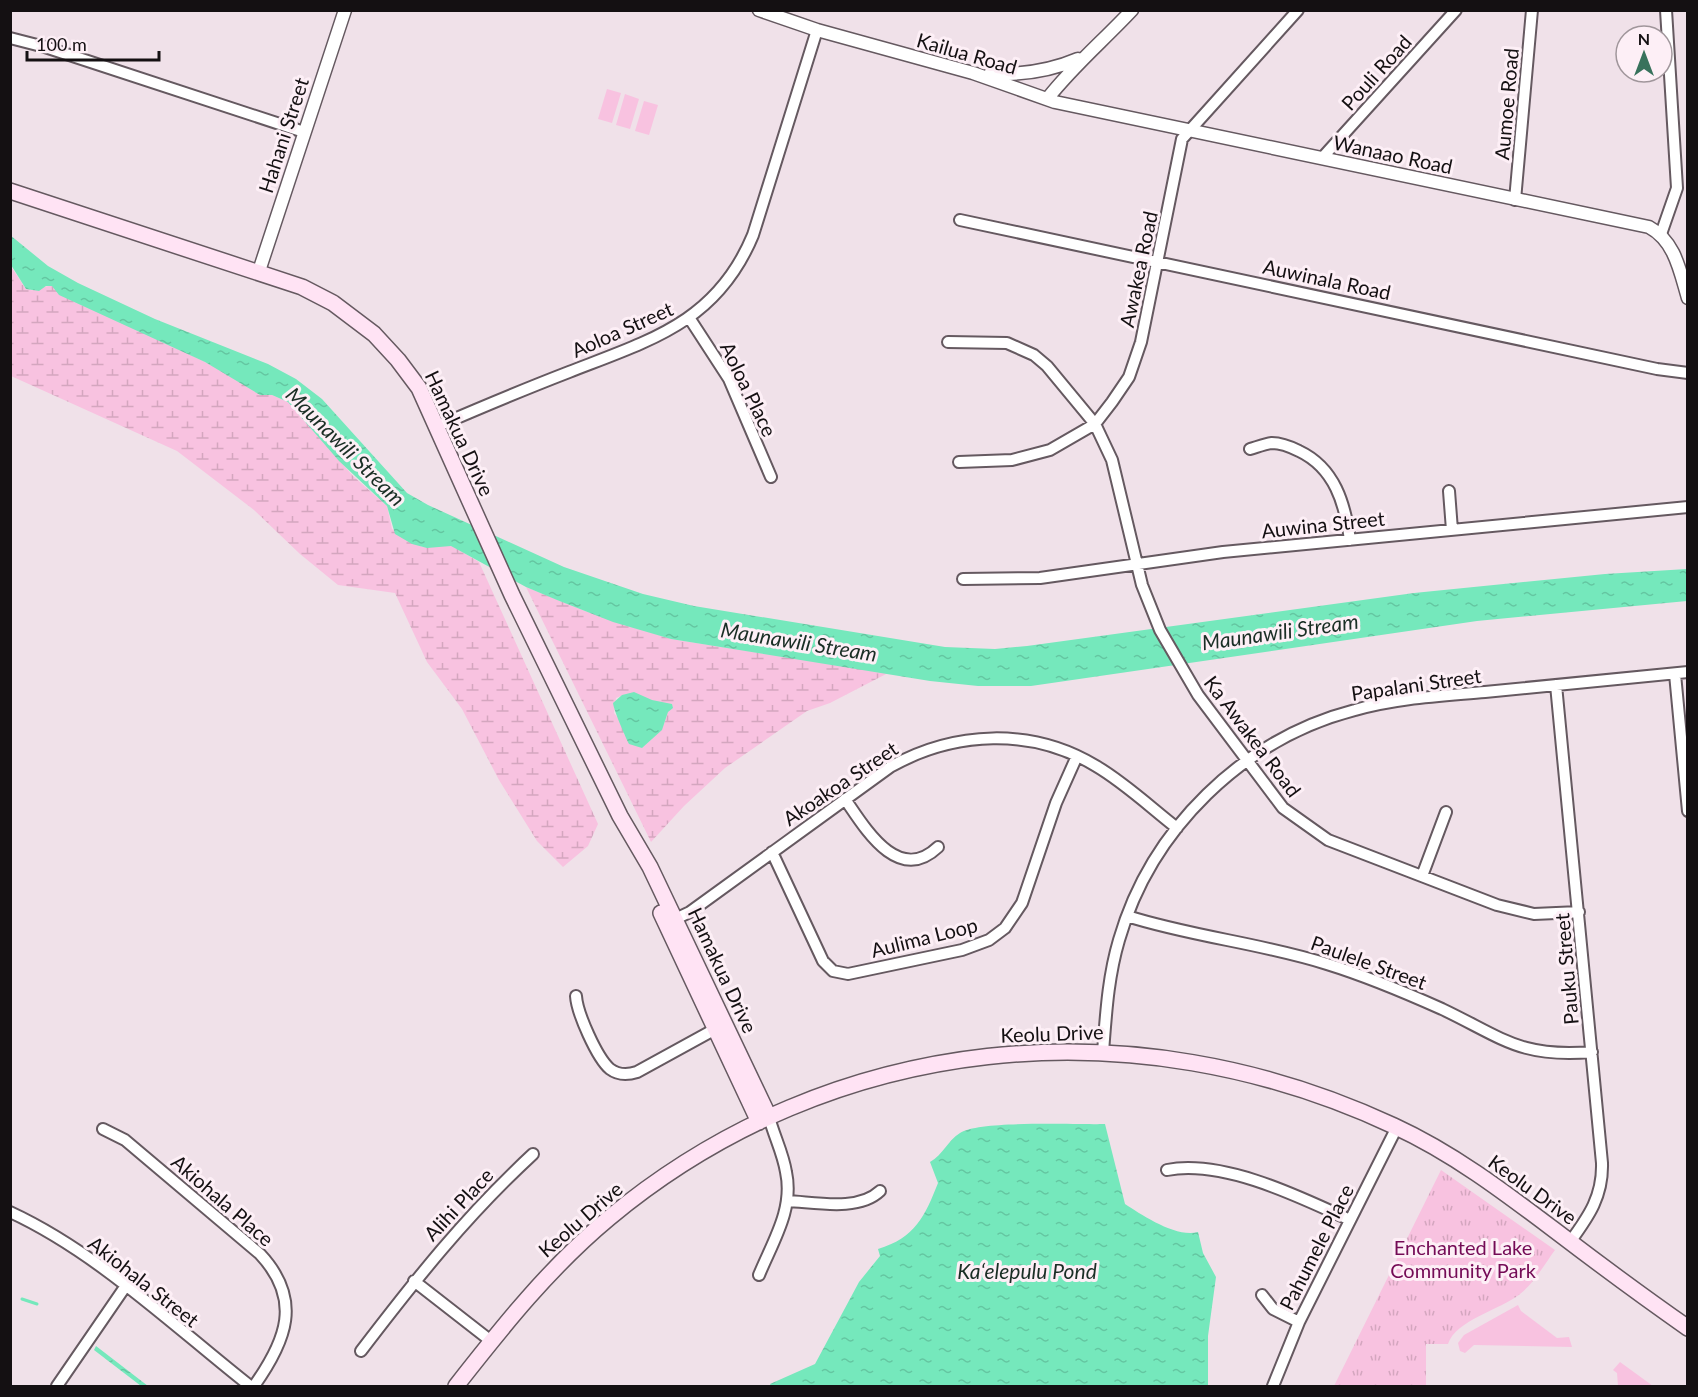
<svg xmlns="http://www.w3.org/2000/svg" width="1698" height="1397" viewBox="0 0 1698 1397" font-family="Lato,sans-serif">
<defs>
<pattern id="wetland-marsh" width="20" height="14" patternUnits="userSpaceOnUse" patternTransform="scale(1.5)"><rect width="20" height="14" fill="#f8c2e0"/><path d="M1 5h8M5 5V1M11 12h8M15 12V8" fill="none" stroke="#d4a6bf"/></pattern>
<pattern id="park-tufts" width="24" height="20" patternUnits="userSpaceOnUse" patternTransform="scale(1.5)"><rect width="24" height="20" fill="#f8c2e0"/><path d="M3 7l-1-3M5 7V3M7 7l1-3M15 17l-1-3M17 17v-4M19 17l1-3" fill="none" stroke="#d4a6bf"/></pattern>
<pattern id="water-ripples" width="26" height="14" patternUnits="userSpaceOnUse" patternTransform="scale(1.5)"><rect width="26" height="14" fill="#75e8bc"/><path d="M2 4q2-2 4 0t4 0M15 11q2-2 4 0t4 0" fill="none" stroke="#64c6a1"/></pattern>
</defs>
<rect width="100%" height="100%" fill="#f0e1e9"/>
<!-- green -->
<path fill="#f8c2e0" d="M607,89L621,93L612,123L598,119Z
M625,94L639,99L630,129L616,125Z
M644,101L658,105L649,135L635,131Z
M1518,1305L1521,1311L1557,1338L1569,1337L1572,1347L1474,1345L1465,1353L1460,1351L1458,1343L1464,1335Z
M1620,1362L1653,1386H1618L1617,1373L1613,1370Z"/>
<!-- wetland -->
<path fill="url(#wetland-marsh)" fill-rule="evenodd" d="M10,265L26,289C36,293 42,285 52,286L231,375L260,395H272L288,402L353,476L387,506L392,529L422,547L451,545L479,562L598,824L588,846L563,867L537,841L499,780L462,709L427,662L395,593L338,585L300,554L254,510L177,451L11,376Z
M526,587L585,611L671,639L888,673L830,703L807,711L725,768L684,806L651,842ZM626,694L667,704C670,725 656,735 642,748L624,734L622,723L614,713L616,698Z"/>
<!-- park -->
<path fill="url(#park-tufts)" d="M1441,1170L1555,1250C1544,1265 1534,1283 1520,1294C1500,1310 1456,1320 1448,1344H1426V1386H1334Z"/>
<!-- water -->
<path fill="url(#water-ripples)" d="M10,235L48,266L78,283L155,319L268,364L296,379L322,399L407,493L428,505L564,567L643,594L694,606L945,647L995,649L1027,646L1414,593L1605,574L1687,569V601L1477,621L1031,686H978L930,681L671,639L613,622L557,600L526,587L451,546L427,548L412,544L395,534L387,506L339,461L288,402L272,395H260L205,362L59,295L52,286H46L39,291L26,289L11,265Z
M634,692L652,700L672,704L673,708L668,712L662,730L642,748L629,744C625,736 614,711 613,703L622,695Z
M1105,1124L1125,1204C1142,1215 1176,1238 1198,1232L1203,1253L1216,1277L1208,1336V1386H771L770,1384L815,1364L859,1282L880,1256L878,1249C915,1238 925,1216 938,1183L930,1162C943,1155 948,1140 960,1133C980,1120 1076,1125 1105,1124Z
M96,1346L148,1386H141L94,1350Z"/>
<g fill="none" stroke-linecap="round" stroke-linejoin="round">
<!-- stream -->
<path stroke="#75e8bc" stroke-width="3" d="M22,1299L37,1304"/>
<!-- minor casing -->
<g stroke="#655960" stroke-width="14">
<path id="minor" d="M10,38L45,47L304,132
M1322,158L1456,10
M1515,200L1532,10
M960,220L1657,369L1688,373
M1661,234L1677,188L1666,10
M690,319L729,379L771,477
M948,342L1007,343L1034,355L1047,366L1095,424L1112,460L1142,585L1160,630L1198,695L1283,808L1328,840L1497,905L1534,914L1579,912
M438,426C482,407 525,389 569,372C651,340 717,322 753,235L817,30
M1250,449C1257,447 1265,444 1272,443C1282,443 1291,447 1299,451C1335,468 1345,504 1350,540
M959,462L1012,460L1050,450L1095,424L1112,402L1129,377L1141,342L1182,139L1298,10
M1449,491L1452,530
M963,579L1040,578L1223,552L1688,507
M1675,674L1688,811
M1556,685L1602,1163C1603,1196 1589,1216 1570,1242
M845,799C865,828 898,885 938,847
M772,852L823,961L833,971L848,974L962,950L989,940L1005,928L1022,903L1056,803L1077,756
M1422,876L1446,812
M1127,916C1193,937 1261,943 1327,964C1366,976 1404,992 1442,1009C1503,1038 1520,1058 1592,1052
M669,922L690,912L890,767C954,731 1032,727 1096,766C1125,783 1150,807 1177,828
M576,996C577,1013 597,1058 610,1069C618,1075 628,1075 637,1072L719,1027
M1103,1052C1106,1014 1108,977 1119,940C1151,829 1243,739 1355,710C1397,698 1441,696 1485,692C1552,685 1620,679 1688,672
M103,1129L125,1140L260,1254C303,1300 286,1341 254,1386
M1167,1170C1223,1159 1300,1197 1350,1220
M787,1201C814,1202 858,1212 880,1191
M10,1212C97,1252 175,1327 250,1386
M759,1275C773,1241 794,1209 786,1172C783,1153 774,1136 769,1117
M414,1281L491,1341
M1262,1295L1273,1309L1299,1322
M361,1351C416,1279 466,1216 533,1154
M57,1386L125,1287
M1273,1386L1299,1322L1397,1127"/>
</g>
<!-- tertiary casing -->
<g stroke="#655960" stroke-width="15">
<path id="tertiary" d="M759,10L817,30L973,73L1055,102L1649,227C1675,241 1680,271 1688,298
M990,74C1020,75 1050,71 1078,59
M1048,98C1073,66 1104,40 1132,10
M259,271L345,10"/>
</g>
<!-- secondary casing -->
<g stroke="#655960" stroke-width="18">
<path id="secondary" d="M10,191L302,287L333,303L374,334L398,360L419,388L512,595L620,816L650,867L769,1117
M661,913L759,1122
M456,1386C503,1326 550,1267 609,1218C833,1032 1133,1004 1394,1126C1455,1154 1508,1195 1561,1235C1603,1267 1645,1298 1688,1328"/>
</g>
<!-- minor -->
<use href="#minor" stroke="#fff" stroke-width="10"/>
<!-- tertiary -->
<use href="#tertiary" stroke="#fff" stroke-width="12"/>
<!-- secondary -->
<use href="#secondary" stroke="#ffe3f4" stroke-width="15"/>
</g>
<g text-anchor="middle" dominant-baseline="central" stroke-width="6" stroke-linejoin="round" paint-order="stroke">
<!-- street labels -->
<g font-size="20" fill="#141012" stroke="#fdeff6">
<text transform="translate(967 53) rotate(16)">Kailua Road</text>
<text transform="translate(1376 72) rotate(-48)">Pouli Road</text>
<text transform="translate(1506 104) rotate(-85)">Aumoe Road</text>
<text transform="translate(283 135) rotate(-72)">Hahani Street</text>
<text transform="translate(1393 154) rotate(12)">Wanaao Road</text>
<text transform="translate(1138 269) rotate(-78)">Awakea Road</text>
<text transform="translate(1327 279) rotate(12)">Auwinala Road</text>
<text transform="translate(622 329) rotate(-24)">Aoloa Street</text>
<text transform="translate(749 389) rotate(64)">Aoloa Place</text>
<text transform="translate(460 433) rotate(65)">Hamakua Drive</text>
<text transform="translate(1323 524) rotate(-6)">Auwina Street</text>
<text transform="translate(1416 684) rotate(-8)">Papalani Street</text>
<text transform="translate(1253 736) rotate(53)">Ka Awakea Road</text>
<text transform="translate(840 783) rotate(-34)">Akoakoa Street</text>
<text transform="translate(924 937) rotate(-14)">Aulima Loop</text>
<text transform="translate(1369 962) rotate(20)">Paulele Street</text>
<text transform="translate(1566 969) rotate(-95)">Pauku Street</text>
<text transform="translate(723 970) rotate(65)">Hamakua Drive</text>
<text transform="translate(1052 1033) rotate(-2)">Keolu Drive</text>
<text transform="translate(1533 1189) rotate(36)">Keolu Drive</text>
<text transform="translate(223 1200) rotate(41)">Akiohala Place</text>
<text transform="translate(458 1204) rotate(-47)">Alihi Place</text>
<text transform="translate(580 1219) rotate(-41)">Keolu Drive</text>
<text transform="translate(1316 1247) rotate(-63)">Pahumele Place</text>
<text transform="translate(144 1281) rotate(38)">Akiohala Street</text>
</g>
<!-- park labels -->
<g font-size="20" fill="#740b56" stroke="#fdeff6">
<text x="1463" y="1247">Enchanted Lake<tspan x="1463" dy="23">Community Park</tspan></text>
</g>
<!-- water labels -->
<g font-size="21" font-style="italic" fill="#1a2e25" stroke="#fdeff6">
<text transform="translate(346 446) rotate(45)">Maunawili Stream</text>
<text transform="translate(1280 631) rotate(-8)">Maunawili Stream</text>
<text transform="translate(799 641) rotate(9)">Maunawili Stream</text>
<text x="1027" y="1270">Kaʻelepulu Pond</text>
</g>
</g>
<!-- border -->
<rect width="1698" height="1397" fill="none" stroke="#141012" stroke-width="24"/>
<!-- north arrow -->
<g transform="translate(1644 54)"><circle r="28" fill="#fdeff6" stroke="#a0969b" stroke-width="1.5"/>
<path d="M0-4.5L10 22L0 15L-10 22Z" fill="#38725c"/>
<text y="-9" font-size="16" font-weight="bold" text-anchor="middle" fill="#141012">N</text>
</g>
<!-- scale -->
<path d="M27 51v9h132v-9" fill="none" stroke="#141012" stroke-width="3"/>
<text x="36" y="51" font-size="18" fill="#141012" stroke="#fdeff6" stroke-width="4.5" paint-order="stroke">100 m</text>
</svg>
